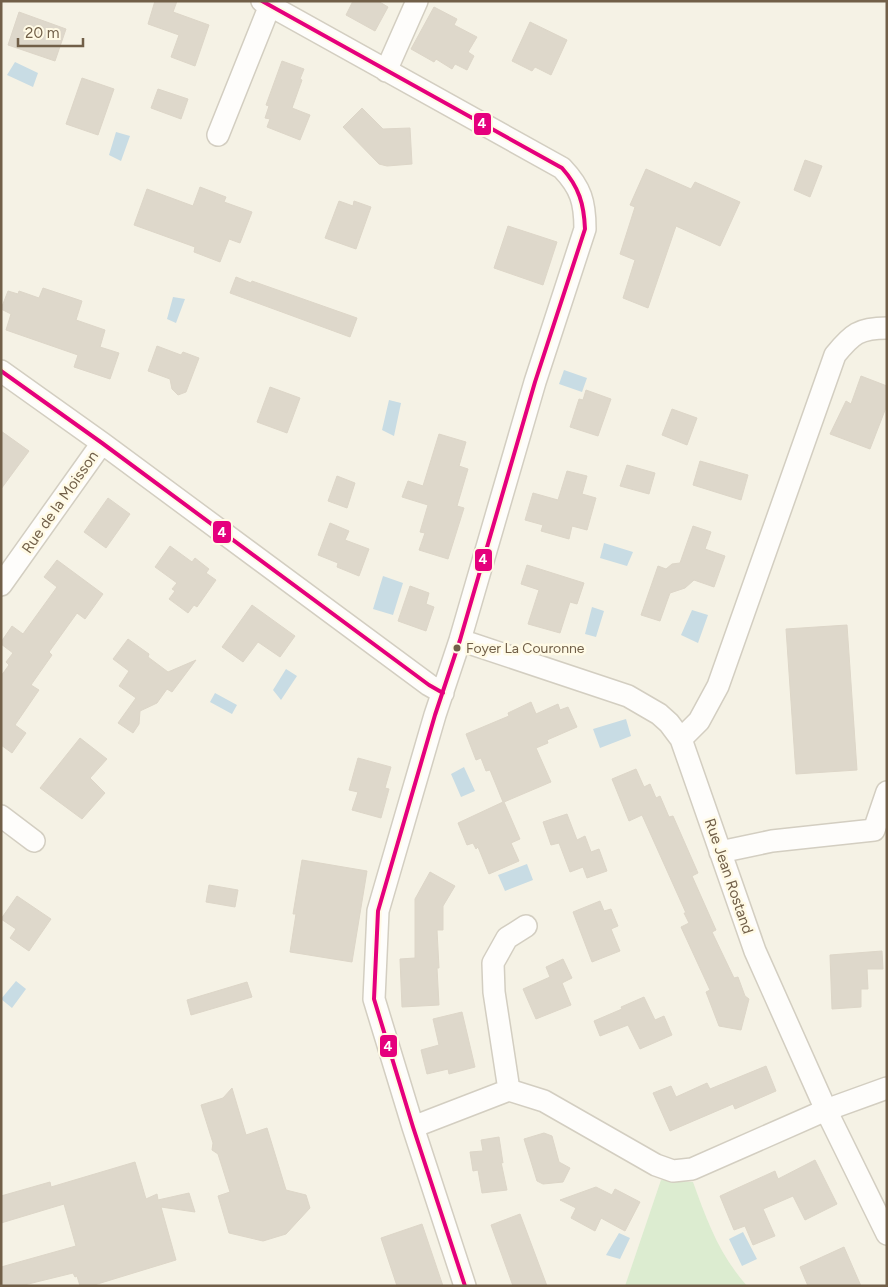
<svg xmlns="http://www.w3.org/2000/svg" width="888" height="1287" viewBox="0 0 888 1287" font-family="Figtree,sans-serif">
<rect width="100%" height="100%" fill="#f5f2e5"/>
<!-- green -->
<path fill="#dcecd0" d="M661,1180L693,1182C707,1221 719,1254 747,1286H625Z"/>
<!-- water -->
<path fill="#c8dce4" d="M15,62L38,73L33,87L7,75Z
M116,132L130,136L121,161L109,155Z
M173,297L185,299L176,323L167,319Z
M564,370L587,378L582,392L559,384Z
M389,400L401,403L394,436L382,430Z
M604,543L633,552L627,566L600,558Z
M383,576L403,583L393,615L373,609Z
M592,607L604,611L596,637L585,634Z
M692,610L708,615L698,643L681,635Z
M286,669L297,676L281,700L273,690Z
M215,693L237,705L232,714L210,702Z
M626,719L631,736L600,748L593,729Z
M464,767L475,791L461,797L451,774Z
M527,864L533,880L505,891L498,875Z
M16,981L26,989L12,1008L1,999Z
M743,1232L757,1259L742,1266L729,1239Z
M619,1233L630,1238L620,1259L606,1255Z"/>
<!-- building -->
<path fill="#ded8cb" stroke="#ddd6c8" d="M155,1H177L173,12L209,25L195,66L171,57L179,35L148,24Z
M353,1H378L388,7L375,31L346,15Z
M434,7L457,19L454,25L477,37L468,52L474,56L467,70L455,64L452,69L436,59L434,62L411,49Z
M19,12L66,29L55,61L8,45Z
M530,22L567,40L551,75L535,67L532,71L512,61Z
M282,61L304,69L300,79L302,80L292,108L310,115L300,140L267,127L270,119L265,118L269,106L266,105Z
M82,78L114,89L98,135L66,124Z
M158,89L188,99L181,119L151,108Z
M362,108L383,129L410,128L412,164L387,166L379,164L343,127Z
M805,160L822,166L810,197L794,190Z
M646,169L691,189L695,182L740,202L720,246L676,226L648,308L623,298L635,260L620,254L635,207L630,205Z
M200,187L226,197L224,202L252,212L240,243L229,239L220,262L194,252L195,247L134,225L147,189L193,206Z
M339,201L353,206L354,201L371,207L356,249L325,238Z
M508,226L557,242L543,285L494,268Z
M236,277L251,283L252,281L357,318L350,337L230,293Z
M43,288L82,301L76,320L105,330L100,347L119,353L110,379L74,367L78,355L6,330L11,314L1,309L8,291L18,294L19,291L39,298Z
M157,346L181,355L183,352L199,358L186,392L178,395L172,389L170,379L148,371Z
M861,376L887,386V405L870,449L830,434L846,401L851,404Z
M270,387L300,398L287,433L257,422Z
M586,390L611,399L598,436L570,427L579,399L583,400Z
M672,409L697,418L687,445L662,435Z
M1,431L29,451L1,489Z
M439,434L466,442L459,466L468,469L457,506L464,508L448,559L419,550L425,533L420,532L428,505L402,497L408,481L423,486Z
M700,461L748,475L741,500L693,485Z
M627,465L655,473L649,494L620,486Z
M567,471L587,476L582,494L596,498L587,530L572,526L569,539L541,531L543,525L525,520L533,493L558,500Z
M337,476L355,483L347,508L328,501Z
M108,498L130,514L106,548L84,532Z
M330,523L349,531L345,540L369,549L359,576L337,567L338,563L318,555Z
M693,526L711,532L705,549L725,556L714,587L694,580L685,588L670,593L660,621L641,615L658,566L666,569L672,564L680,563Z
M170,546L192,562L195,558L209,569L206,573L216,580L197,607L194,605L188,613L169,599L175,591L172,589L177,583L155,567Z
M57,560L103,594L85,619L77,613L49,652L52,655L31,685L39,690L15,725L26,733L12,753L1,745V676L9,665L6,662L13,653L1,644V642L12,626L23,634L57,587L44,577Z
M527,565L584,583L577,604L570,602L560,633L528,624L539,590L521,584Z
M410,586L429,593L426,604L434,607L426,631L398,621Z
M252,605L295,636L280,657L258,642L243,662L222,647Z
M847,625L857,770L796,774L786,629Z
M128,639L149,654L148,657L168,672L196,660L172,692L167,689L157,703L140,711L139,724L133,733L118,723L136,698L119,686L129,671L113,659Z
M531,702L536,714L558,704L560,710L568,707L577,727L547,740L548,743L536,748L551,782L504,802L520,839L511,843L519,861L489,874L478,847L476,849L473,843L467,845L458,823L503,802L490,770L486,771L481,758L476,760L466,734L509,716L508,713Z
M80,738L107,759L90,778L105,793L82,819L40,788Z
M358,758L391,767L385,788L389,789L381,818L352,810L358,792L349,790Z
M636,769L644,787L650,784L656,798L660,796L669,817L673,816L698,873L692,876L716,930L712,932L734,978L738,977L745,996L749,999L741,1030L719,1026L706,992L710,990L681,927L689,923L684,913H686L642,815L629,821L612,779Z
M567,814L577,840L585,836L591,852L599,849L607,871L587,878L583,867L570,872L559,843L551,845L543,822Z
M302,860L367,871L352,962L290,952L296,914H293Z
M430,872L455,886L443,906V930H437L439,968H437L439,1005L402,1007L400,959L415,958V899Z
M209,885L238,890L235,907L206,902Z
M17,896L51,919L29,951L10,938L16,929L1,919Z
M600,901L604,911L611,909L618,926L611,929L620,951L592,962L573,912Z
M882,951L883,969H867L868,989H861V1007L832,1009L830,955Z
M563,959L572,978L562,983L571,1005L536,1019L523,989L550,977L546,967Z
M247,982L252,997L191,1015L187,1000Z
M644,997L655,1020L664,1016L672,1035L640,1049L628,1025L600,1036L594,1021L622,1009L621,1007Z
M462,1012L475,1067L449,1074L448,1069L427,1074L421,1050L439,1045L433,1019Z
M766,1066L776,1091L735,1109L733,1104L670,1131L653,1093L671,1086L676,1097L707,1083L710,1089Z
M232,1088L246,1135L267,1128L286,1190L306,1195L310,1208L286,1234L263,1241L229,1233L218,1196L230,1192L218,1154L212,1150L213,1143L201,1105L223,1098Z
M544,1133L552,1136L559,1162L570,1168L563,1182L543,1184L537,1181L524,1139Z
M499,1137L503,1163L501,1162L507,1190L482,1193L478,1170L473,1171L470,1152L483,1151L481,1140Z
M815,1160L837,1204L805,1220L793,1196L763,1209L775,1236L753,1245L745,1226L734,1230L720,1196L775,1171L778,1179Z
M135,1162L146,1199L157,1194L158,1200L189,1193L195,1212L161,1207L176,1260L91,1286H80L77,1276L75,1277L73,1273L20,1286H1V1267L76,1246L64,1204L1,1223V1196L50,1182L51,1187Z
M596,1187L612,1195L615,1189L640,1202L625,1231L601,1218L595,1231L571,1218L576,1208L560,1200Z
M520,1214L547,1286H513L491,1225Z
M422,1224L443,1286H397L381,1238Z
M844,1247L861,1286H808L800,1267Z"/>
<g fill="none" stroke-linecap="round" stroke-linejoin="round">
<!-- minor casing -->
<g stroke="#d3cec1" stroke-width="24">
<path id="minor" d="M262,1L562,168C581,188 585,202 585,229L535,382L460,640L435,715L378,911L374,999L413,1127L465,1286
M386,71L417,1
M218,135L270,5
M1,371L102,443L429,685L443,693
M1,585L102,443
M460,640L628,696L659,714L669,723L681,739L755,951L826,1110L887,1234
M681,739L699,721L718,686L835,355C852,334 859,328 887,328
M1,816L34,841
M720,852L772,841L874,830L887,792
M509,1090L494,992L493,963L507,938L526,926
M413,1127L509,1090L544,1101L656,1165L673,1171L692,1169L826,1110L887,1088"/>
</g>
<!-- minor -->
<use href="#minor" stroke="#fefdfb" stroke-width="21"/>
<!-- bus-1 casing -->
<g stroke="#fffae5" stroke-width="8">
<path id="bus-1" d="M262,1L562,168C579,187 584,204 585,229L535,382L460,640L435,715L378,911L374,999L413,1127L465,1286
M1,371L102,443L429,685L443,693"/>
</g>
<!-- bus-1 -->
<use href="#bus-1" stroke="#e5007d" stroke-width="4"/>
</g>
<!-- markers -->
<circle fill="#715f48" stroke="#fffae5" stroke-width="2" cx="457" cy="648" r="4.5"/>
<g text-anchor="middle" dominant-baseline="central" stroke-width="5" stroke-linejoin="round" paint-order="stroke">
<!-- bus labels -->
<g font-size="14" fill="#715f48" stroke="#fffae5" text-anchor="start">
<text x="466" y="648">Foyer La Couronne</text>
</g>
<!-- street labels -->
<g font-size="15" fill="#715f48" stroke="#fffae5">
<text transform="translate(60 502) rotate(-55)">Rue de la Moisson</text>
<text transform="translate(729 876) rotate(71)">Rue Jean Rostand</text>
</g>
</g>
<g stroke="#fffae5" stroke-width="2">
<rect x="473" y="112" width="19" height="24" rx="5" fill="#e5007d"/>
<rect x="212" y="520" width="20" height="24" rx="5" fill="#e5007d"/>
<rect x="474" y="548" width="19" height="24" rx="5" fill="#e5007d"/>
<rect x="379" y="1034" width="19" height="24" rx="5" fill="#e5007d"/>
</g>
<g font-size="14" text-anchor="middle" font-weight="bold" fill="#fff">
<text x="482" y="128">4</text>
<text x="222" y="537">4</text>
<text x="483" y="564">4</text>
<text x="388" y="1051">4</text>
</g>
<!-- border -->
<rect width="888" height="1287" fill="none" stroke="#715f48" stroke-width="5"/>
<!-- scale -->
<path d="M18 38v8h65v-8" fill="none" stroke="#715f48" stroke-width="2.5"/>
<text x="25" y="38" font-size="15" fill="#715f48" stroke="#fffae5" stroke-width="4" paint-order="stroke">20 m</text>
</svg>
